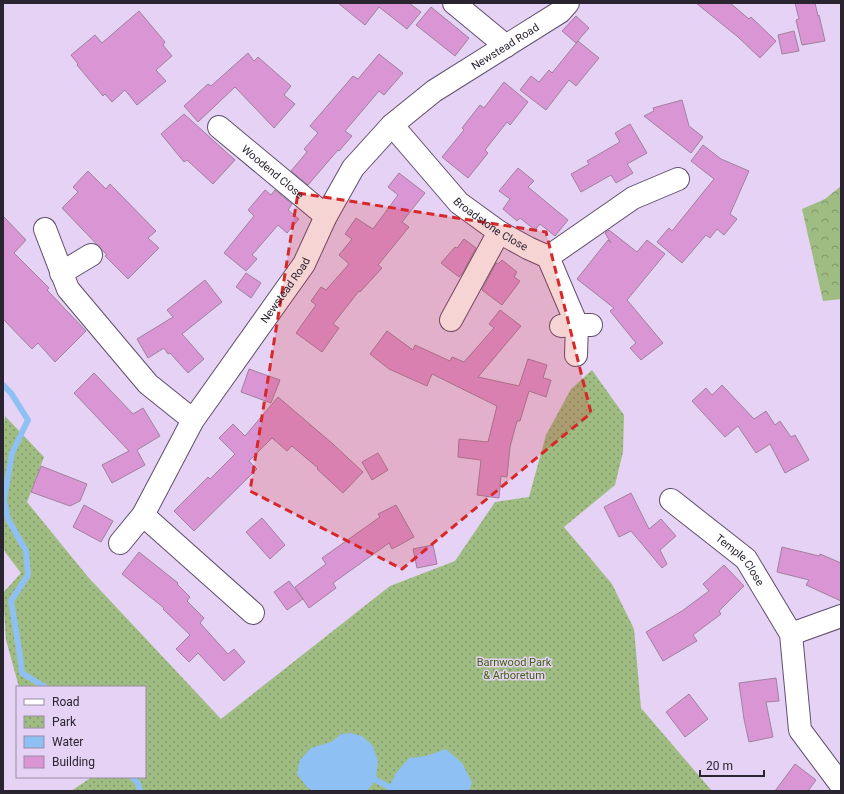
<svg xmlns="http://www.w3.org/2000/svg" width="844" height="794" viewBox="0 0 844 794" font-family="Roboto,sans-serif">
<defs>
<pattern id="forest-crowns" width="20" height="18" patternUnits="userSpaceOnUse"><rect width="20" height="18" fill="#9fbc82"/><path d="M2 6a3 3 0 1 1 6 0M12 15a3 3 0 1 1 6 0" fill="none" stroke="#82986b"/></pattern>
<pattern id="park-dots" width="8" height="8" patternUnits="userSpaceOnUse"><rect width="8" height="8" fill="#9fbc82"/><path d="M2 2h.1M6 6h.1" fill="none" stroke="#82986b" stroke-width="1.8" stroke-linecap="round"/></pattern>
</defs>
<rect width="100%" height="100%" fill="#e5d2f4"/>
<!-- forest -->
<path fill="url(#forest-crowns)" d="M841,186V299L823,301L802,209L825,199Z"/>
<!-- park -->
<path fill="url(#park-dots)" d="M592,370L624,415L623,452L615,485L564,527L612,584L634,629L641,708L712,791H71L92,777H145V687H19L6,640L3,593L21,573L5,552L3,547V430L5,416L44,457L27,502L88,577L221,719L390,586L455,561L495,502L529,497L546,435L571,389Z"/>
<!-- water -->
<path fill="#8ec0f4" d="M351,733L362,736L373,746L378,761L376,780L367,791H313L307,787L297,774L300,760L311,748L331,742L341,734Z
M446,749L462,763L472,782L469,791H389V787L396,773L409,758L426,756Z"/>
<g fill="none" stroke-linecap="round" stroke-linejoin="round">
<!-- stream -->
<path stroke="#8ec0f4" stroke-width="6" d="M3,385L11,393L28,420L12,453L4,500L8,519L26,551L28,575L11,601L19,649L22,673L45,687
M132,777L138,783L140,791
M376,780L389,787"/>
</g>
<!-- building -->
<path fill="#da96d4" stroke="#9f829c" d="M338,3H409L421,12L407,29L379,7L365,25Z
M696,3H730L749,19L751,17L776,41L760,58L738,37Z
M795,3H815L818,16L819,15L825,41L802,45L796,20L799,19Z
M431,7L469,38L455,56L416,25Z
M139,11L165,42L163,45L172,56L156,70L166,81L137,105L125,90L112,102L105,94L103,96L77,65L78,64L71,55L95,35L102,43Z
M576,16L589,28L576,43L562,31Z
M794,31L799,51L782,54L778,35Z
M578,41L599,58L576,86L569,80L546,110L520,90L531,76L539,82L549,70L552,73Z
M248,53L254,61L258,57L291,86L284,95L295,104L274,128L235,87L198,122L184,106L208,84L211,86Z
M379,54L403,73L384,95L379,91L345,131L352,136L339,151L338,150L308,185L291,171L307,152L304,149L318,133L310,126L353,76L358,79Z
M504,82L528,102L510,125L507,122L485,150L488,153L468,178L442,157L464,130L462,128L480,105L484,108Z
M682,100L689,126L703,137L691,153L644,116L654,111L653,108Z
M184,114L235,160L213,184L187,160L184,162L161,134Z
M630,124L647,153L627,164L633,173L616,183L611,175L581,192L571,174L589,164L587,161L620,142L615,133Z
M703,145L721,159L749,171L730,214L737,219L724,235L717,229L710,238L706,235L682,263L657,242L669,228L672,231L714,179L691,161Z
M518,168L534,181L528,187L568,220L555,236L540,224L535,230L520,218L517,221L503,209L510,199L499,191Z
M88,171L106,189L110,184L156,231L148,238L159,248L128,279L105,256L107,255L62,208L78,192L73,187Z
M399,173L425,193L402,222L409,227L378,265L382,268L360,292L359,291L333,324L339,328L322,352L296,333L316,305L311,301L321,287L326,290L349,264L339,255L352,239L345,234L356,218L373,229L398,195L388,187Z
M265,190L271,195L275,190L292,204L288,210L299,219L287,233L278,225L252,255L257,259L246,271L224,253L254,216L248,210Z
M3,216L26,240L14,253L49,288L47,290L86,331L55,362L38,343L32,349L3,319Z
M609,230L637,252L647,240L665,254L627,300L663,343L641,360L630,348L636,343L610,311L614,308L577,279L608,240L611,243L605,233Z
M464,239L476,248L462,274L459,277L441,263L455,247L457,248Z
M502,260L517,272L514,277L520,281L502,305L482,290L496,263L498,264Z
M246,273L261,283L251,298L236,287Z
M205,280L222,302L182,334L204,359L188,373L170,353L168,354L164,348L148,358L137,339L173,317L167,310Z
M500,310L521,326L478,377L519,386L528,359L547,365L543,378L551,380L546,397L529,391L520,421H517L510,447L507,477L501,476L499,498L477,495L481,460L458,457L459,439L488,442L497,406L432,374L427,386L389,369L370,354L387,331L413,350L415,345L450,361L452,357L464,362L494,328L489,324Z
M249,369L280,380L271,403L241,392Z
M94,373L133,414L143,408L160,436L137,450L145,465L112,483L102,465L129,451L74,393Z
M722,385L754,419L766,411L775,425L780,421L791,437L795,435L809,460L785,473L770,444L756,453L738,426L725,437L692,401L706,388L712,395Z
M278,397L333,444L363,472L343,493L317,469L318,468L292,446L287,451L272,438L249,461L257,469L194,531L174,511L208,477L210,479L235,454L219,438L233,424L245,436Z
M378,453L388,470L372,480L362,462Z
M41,466L87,484L80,501L70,506L31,492Z
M631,493L649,529L661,519L676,536L660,550L667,564L662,568L631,531L619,537L604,507Z
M84,505L113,521L101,542L73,527Z
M396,505L414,537L392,549L389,543L333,583L336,588L309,608L295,587L326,564L322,558L380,517L378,514Z
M262,518L285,545L270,559L246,532Z
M433,545L437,564L417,568L413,549Z
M782,547L819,556L820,554L841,563V601L806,585L809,580L777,572Z
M139,552L178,583L177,584L190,597L187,601L204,618L200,623L228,654L234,649L245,662L224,681L198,653L189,662L176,649L190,635L163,609L164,608L122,574Z
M724,565L744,586L719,611L721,614L693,635L697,641L663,661L646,632L682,611L709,591L703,584Z
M289,581L303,599L287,610L274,592Z
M776,678L779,701L766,702L773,737L749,742L744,719L739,683Z
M689,694L708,719L685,737L666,712Z
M795,764L816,780L808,791H775Z"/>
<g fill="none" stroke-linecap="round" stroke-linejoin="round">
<!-- minor casing -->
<g stroke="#5f4f6c" stroke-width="24">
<g id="minor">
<path d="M454,3L506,46"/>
<path id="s1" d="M392,125L459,203L499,232L528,248L548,257L577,325L561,326"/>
<path id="s2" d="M219,127L326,216"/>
<path d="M45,229L68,289L148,384L193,420"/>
<path d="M548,257L633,198L678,179"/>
<path d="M61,273L91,255"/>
<path d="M451,320L499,232"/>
<path d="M576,355L577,325H591"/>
<path id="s3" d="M671,500L746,559L791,634L800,730L841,785"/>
<path d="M120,543L143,515"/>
<path id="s4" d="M253,613L143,515L193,420L304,264L326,216L353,168L392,125L434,91L560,12L568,3"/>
<path d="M791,634L841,616"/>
</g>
</g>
<!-- minor -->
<use href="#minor" stroke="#fff" stroke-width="22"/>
</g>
<!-- marked area -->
<path fill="#d62828" fill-opacity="0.2" stroke="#d62828" stroke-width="3" stroke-dasharray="8 5" stroke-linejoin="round" d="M298,193L546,232L591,413L402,569L250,491Z"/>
<g text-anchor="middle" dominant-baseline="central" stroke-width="3" stroke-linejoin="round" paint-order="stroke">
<!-- street labels -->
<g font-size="11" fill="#2a2330" stroke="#e5d2f4">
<text stroke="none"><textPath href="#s4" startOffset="750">Newstead Road</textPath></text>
<text stroke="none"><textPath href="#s2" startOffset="70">Woodend Close</textPath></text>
<text stroke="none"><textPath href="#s1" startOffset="141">Broadstone Close</textPath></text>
<text stroke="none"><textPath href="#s4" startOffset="414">Newstead Road</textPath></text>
<text stroke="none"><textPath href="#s3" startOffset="92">Temple Close</textPath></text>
</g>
<!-- park labels -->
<g font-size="11" fill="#3d5e06" stroke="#e5d2f4">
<text x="514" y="662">Barnwood Park<tspan x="514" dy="13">&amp; Arboretum</tspan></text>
</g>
</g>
<!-- border -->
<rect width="844" height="794" fill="none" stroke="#2a2330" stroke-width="8"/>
<!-- legend -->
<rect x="16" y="686" width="130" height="92" fill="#e5d2f4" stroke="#9a8ca6"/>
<rect x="24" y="699" width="20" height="6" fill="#ffffff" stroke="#9a8ca6"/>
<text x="52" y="706" font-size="12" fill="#2a2330">Road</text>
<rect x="24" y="716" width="20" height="12" fill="url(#park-dots)" stroke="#9a8ca6"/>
<text x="52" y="726" font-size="12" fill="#2a2330">Park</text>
<rect x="24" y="736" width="20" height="12" fill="#8ec0f4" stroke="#9a8ca6"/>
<text x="52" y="746" font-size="12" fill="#2a2330">Water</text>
<rect x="24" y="756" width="20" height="12" fill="#da96d4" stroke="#9a8ca6"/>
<text x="52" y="766" font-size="12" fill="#2a2330">Building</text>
<!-- scale -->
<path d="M700 770v6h64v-6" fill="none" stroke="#2a2330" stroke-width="2"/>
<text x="706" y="770" font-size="12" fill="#2a2330" stroke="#e5d2f4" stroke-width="3" paint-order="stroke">20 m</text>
</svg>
